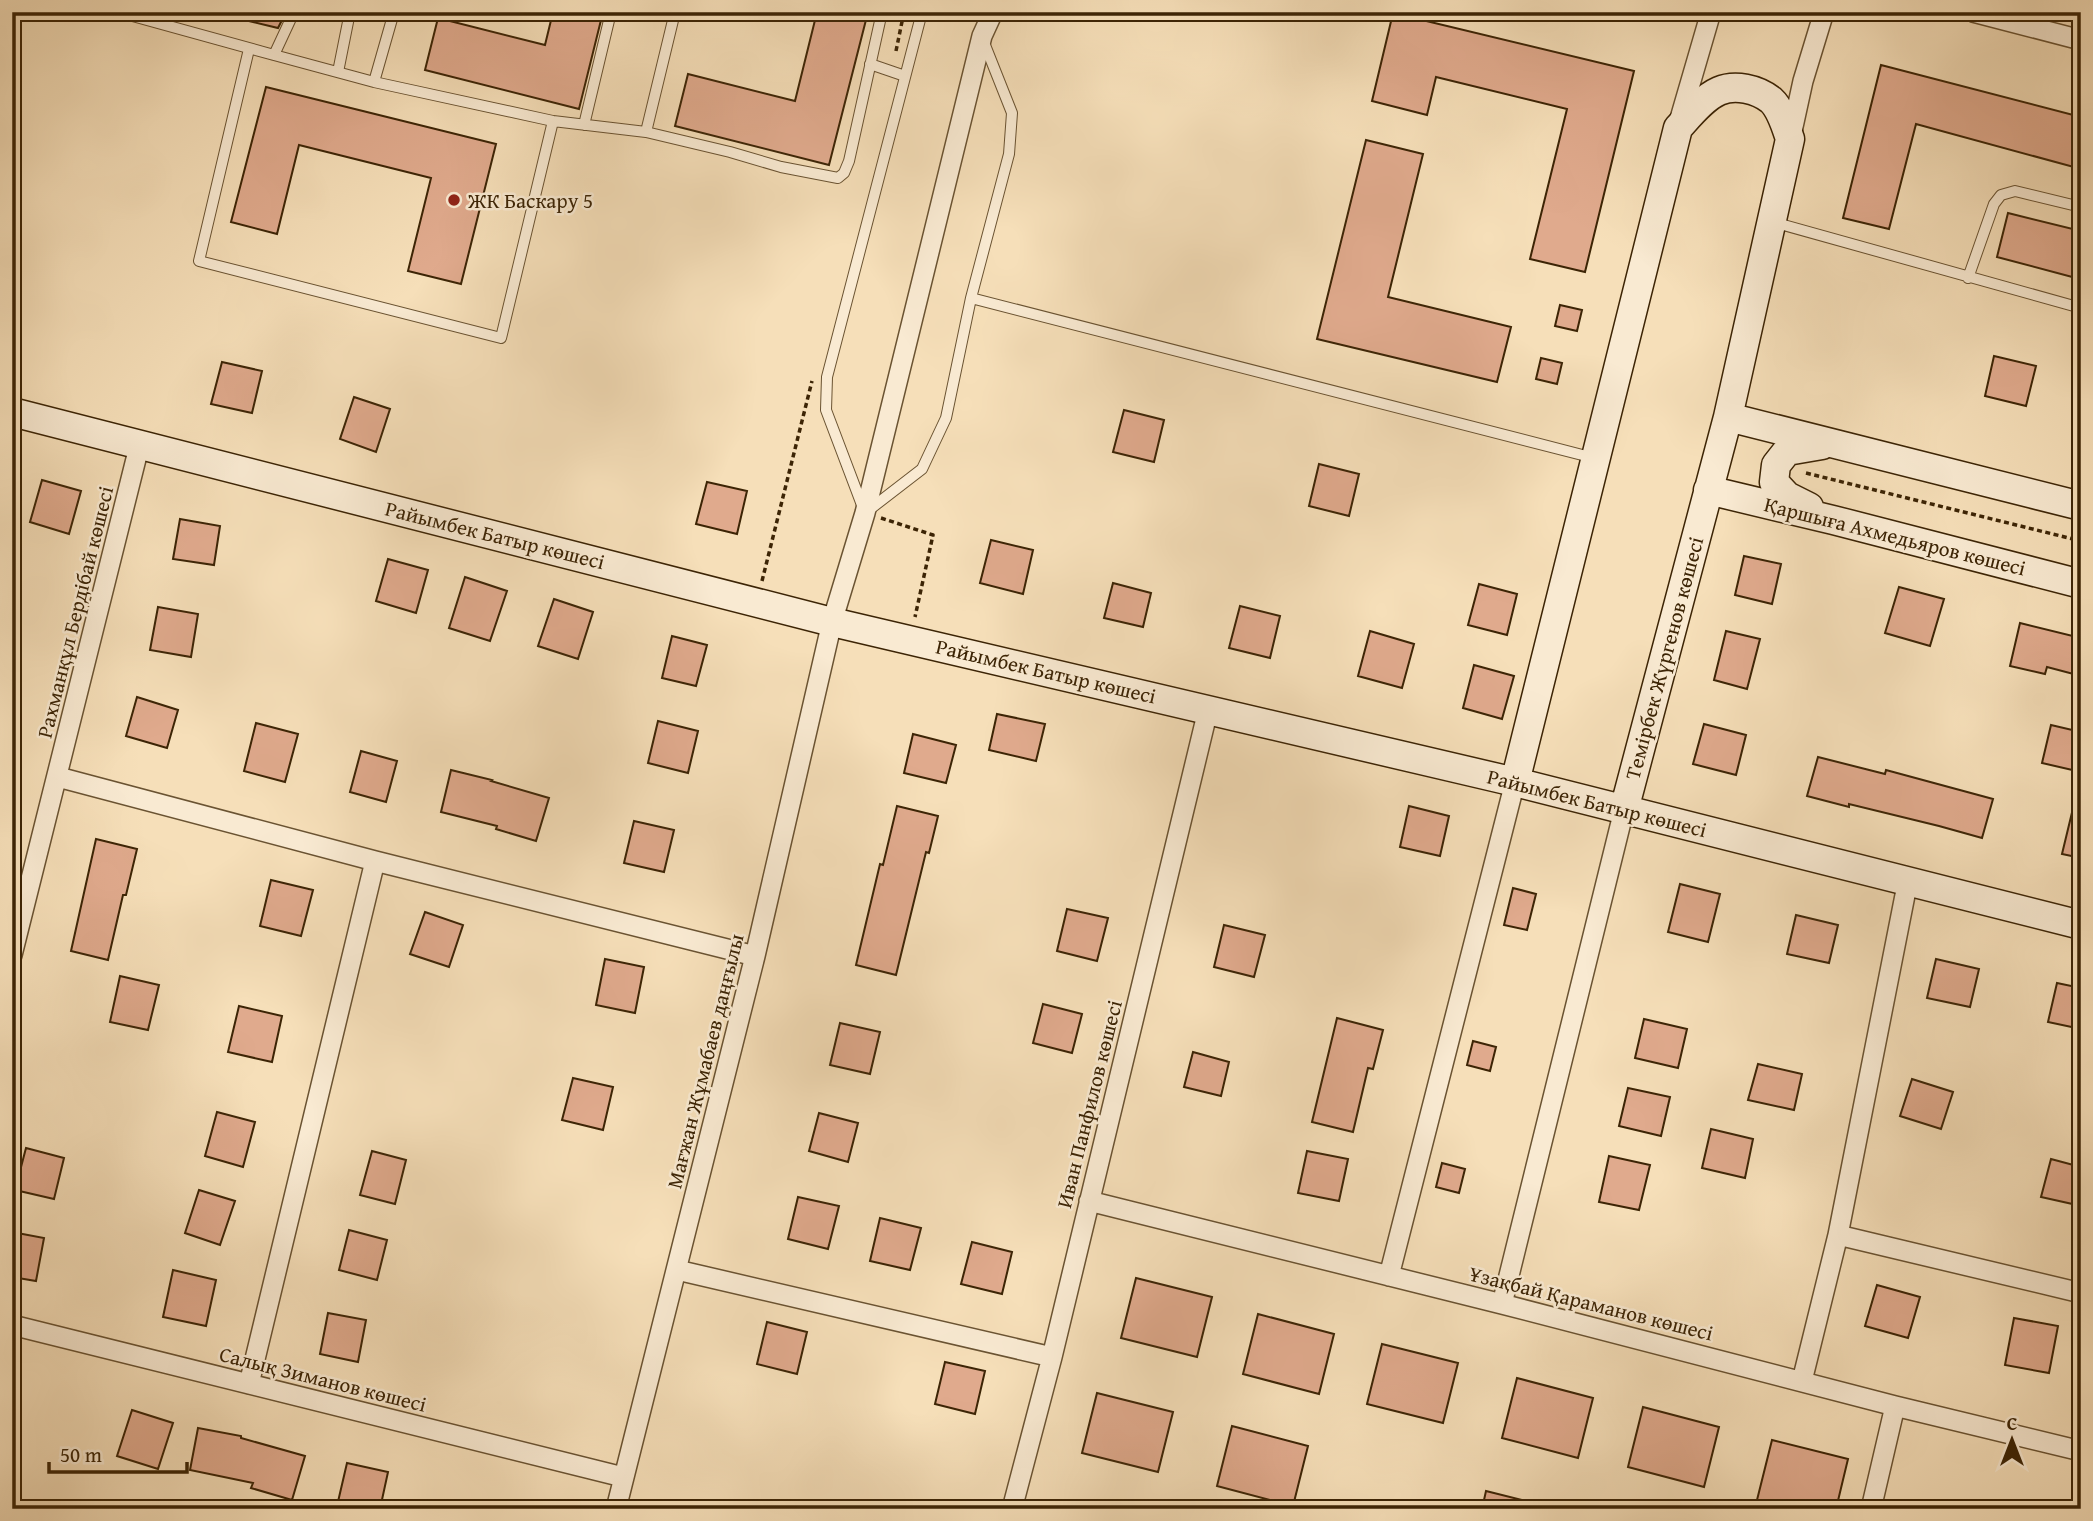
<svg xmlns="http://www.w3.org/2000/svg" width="2093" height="1521" viewBox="0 0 2093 1521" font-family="'Gentium Book Plus',serif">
<rect width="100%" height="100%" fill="#f6dfb9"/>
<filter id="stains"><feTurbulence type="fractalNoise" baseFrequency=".00286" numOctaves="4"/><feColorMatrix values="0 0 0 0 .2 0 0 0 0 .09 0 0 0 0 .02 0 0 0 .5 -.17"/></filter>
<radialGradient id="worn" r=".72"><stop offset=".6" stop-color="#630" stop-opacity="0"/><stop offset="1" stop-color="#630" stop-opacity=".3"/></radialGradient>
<!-- building -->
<path fill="#e0aa8d" stroke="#3c2405" stroke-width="2" d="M237,12H286L278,28L236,18Z
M553,12H603L579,109L425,70L438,18L545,45Z
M817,12H868L829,165L675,126L688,74L795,101Z
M1393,13L1634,71L1585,272L1530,259L1567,109L1436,77L1427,115L1372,101Z
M1881,65L2081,117V169L1916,124L1889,229L1843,218Z
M266,87L496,144L461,284L408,271L431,178L299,145L277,234L231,222Z
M1366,140L1423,154L1388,297L1511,327L1497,382L1317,339Z
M2008,213L2081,231V261L2076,278L1997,257Z
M1560,305L1582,310L1577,331L1555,326Z
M1994,356L2036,366L2026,406L1985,396Z
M1541,358L1562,363L1557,384L1536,379Z
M222,362L262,371L252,413L211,404Z
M354,397L390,409L376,452L340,439Z
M1124,410L1164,420L1154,462L1113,452Z
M1319,464L1359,474L1349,516L1309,506Z
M42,480L81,491L69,534L30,522Z
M707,482L747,491L737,534L696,524Z
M180,519L220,526L214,565L173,559Z
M991,540L1033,550L1023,594L980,583Z
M1744,556L1781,564L1772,604L1735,595Z
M388,559L428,570L416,613L376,601Z
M465,577L507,591L490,641L449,628Z
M1113,583L1151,593L1143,627L1104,618Z
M1479,584L1517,594L1507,635L1468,625Z
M1899,587L1944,599L1930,646L1885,633Z
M554,599L593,612L578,659L538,646Z
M1240,606L1280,616L1270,658L1229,648Z
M158,607L198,614L191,657L150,650Z
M2020,623L2081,638V676L2047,667L2045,674L2010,666Z
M1370,631L1414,644L1402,688L1358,676Z
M1726,631L1760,639L1747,689L1714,680Z
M672,636L707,645L696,686L662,678Z
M1474,665L1514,676L1502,719L1463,708Z
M137,697L178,710L167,748L126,736Z
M997,714L1045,724L1036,761L989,750Z
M658,721L698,731L688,773L648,763Z
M256,723L298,734L285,782L244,771Z
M1704,724L1746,735L1736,775L1693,764Z
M2051,725L2081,732V772L2042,763Z
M913,734L956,745L946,783L904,773Z
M361,751L397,761L386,802L350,792Z
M1818,757L1885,774L1886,770L1993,799L1982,838L1939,826L1849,804V807L1807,796Z
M451,770L492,780L491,781L549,798L536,841L496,829L497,826L441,812Z
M2075,800H2081V858L2062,854Z
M897,806L938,816L929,853L926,852L896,975L856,965L880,864L883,865Z
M1409,806L1449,816L1440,856L1400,847Z
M634,821L674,830L664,872L624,863Z
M96,839L137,849L126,895H123L108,960L71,951Z
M271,880L313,890L301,936L260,926Z
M1680,884L1720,894L1708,942L1668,932Z
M1513,888L1536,894L1527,930L1504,925Z
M1067,909L1108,918L1097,961L1057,951Z
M425,912L463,925L449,967L410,954Z
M1796,915L1838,925L1829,963L1787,954Z
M1224,925L1265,935L1254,977L1214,967Z
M605,959L644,967L635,1013L596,1005Z
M1936,959L1979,969L1970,1007L1927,998Z
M120,976L159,985L148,1030L110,1022Z
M2057,983L2081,988V1029L2048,1022Z
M1043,1004L1082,1014L1072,1053L1033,1043Z
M239,1006L282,1016L272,1062L228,1052Z
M1337,1018L1383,1030L1373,1069L1368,1068L1353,1132L1312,1122Z
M1644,1019L1687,1029L1678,1068L1635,1058Z
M840,1023L880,1032L870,1074L830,1065Z
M1473,1041L1496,1047L1490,1071L1467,1065Z
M1193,1052L1229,1062L1221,1096L1184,1087Z
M1758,1064L1802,1074L1794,1110L1748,1100Z
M573,1078L613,1087L603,1130L562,1120Z
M1912,1079L1953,1092L1941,1129L1900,1116Z
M1628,1088L1670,1097L1661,1136L1619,1126Z
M217,1112L255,1122L243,1167L205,1156Z
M819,1113L858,1123L848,1162L809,1151Z
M1711,1129L1753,1139L1745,1178L1702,1168Z
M26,1148L64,1158L54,1199L15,1190Z
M372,1151L406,1160L395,1204L360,1195Z
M1307,1151L1348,1159L1339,1201L1298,1193Z
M1609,1156L1650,1165L1639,1210L1599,1202Z
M2051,1159L2081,1167V1190L2077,1205L2041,1197Z
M1442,1163L1465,1169L1459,1193L1436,1187Z
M199,1190L235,1201L220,1245L185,1233Z
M798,1197L839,1206L828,1249L788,1239Z
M880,1218L921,1228L910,1270L870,1261Z
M349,1230L387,1240L377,1280L339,1270Z
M12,1232L44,1238L36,1281L12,1277Z
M972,1242L1012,1252L1002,1294L961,1284Z
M173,1270L216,1280L206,1326L163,1317Z
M1136,1278L1212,1297L1197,1357L1121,1338Z
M1877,1285L1920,1297L1908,1338L1865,1326Z
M328,1313L366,1320L358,1362L320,1354Z
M1258,1314L1334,1334L1319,1394L1243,1374Z
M2014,1318L2058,1326L2049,1373L2005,1365Z
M767,1322L807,1332L797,1374L757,1364Z
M1382,1344L1458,1363L1443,1423L1367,1404Z
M945,1362L985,1371L975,1414L935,1404Z
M1517,1378L1593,1398L1578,1458L1502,1438Z
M1097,1393L1173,1412L1158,1472L1082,1453Z
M1643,1407L1719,1427L1704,1487L1628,1467Z
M132,1410L173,1423L158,1469L117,1456Z
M1232,1426L1308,1446L1293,1506L1217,1486Z
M198,1428L241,1436V1438L305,1456L292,1500L251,1488L253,1483L190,1470Z
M1772,1440L1848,1459L1836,1509H1792L1757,1500Z
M347,1463L388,1472L380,1509H348L337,1506Z
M1486,1491L1534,1503L1533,1509H1482Z"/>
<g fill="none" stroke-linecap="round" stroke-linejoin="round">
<!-- lane casing -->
<g stroke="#6a5332" stroke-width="12">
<path id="lane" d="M118,12L274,55
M294,12L274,55L374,82L553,121L646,132L730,152L781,167L838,178L844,173L849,161L882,12
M922,12L827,377L826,410L865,513L922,469L946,418L971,298L1009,154L1012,113L983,40
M249,49L199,261L501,338L553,121
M870,64L905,76
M338,72L350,12
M374,82L394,12
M584,125L611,12
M646,132L675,12
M1773,222L2081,308
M1968,278L1994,204L2001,195L2015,191L2081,207
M971,298L1594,458"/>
</g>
<!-- street casing -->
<g stroke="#6a5332" stroke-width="22">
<path id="street" d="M1973,12L2081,40
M1679,122L1711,12
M1791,136L1803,81L1824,12
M58,777L375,861L755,956
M12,955L140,443
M1089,1201L1502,1304L1895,1406L2081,1451
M1838,1235L2081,1293
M677,1270L1052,1357
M1389,1276L1515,782
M1502,1304L1624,810
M12,1325L623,1477
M1802,1381L1838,1235L1908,880
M249,1384L375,861
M616,1509L755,956L832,622L865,513L982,36L993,12
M1012,1509L1052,1357L1208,710
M1871,1509L1895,1406"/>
</g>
<!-- secondary casing -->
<g stroke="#3c2405" stroke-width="31">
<path id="secondary" d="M12,412L832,622L1515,782L2081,925
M1728,417L2081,506
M1708,490L1833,520L2081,584
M1809,507L1787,496L1774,482L1776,465L1787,451L1822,445
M1515,782L1678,128C1689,116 1703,98 1719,91C1735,84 1757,89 1771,100C1781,109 1786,127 1790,139L1728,417L1624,810"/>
</g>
<!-- path -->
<path stroke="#3c2405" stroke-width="3.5" stroke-dasharray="5 3.5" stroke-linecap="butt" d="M896,51L904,12
M1806,473L2081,541
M881,518L933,535L915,617
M762,581L812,381"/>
<!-- lane -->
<use href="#lane" stroke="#f9ead2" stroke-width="10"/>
<!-- street -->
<use href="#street" stroke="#f9ead2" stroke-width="19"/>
<!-- secondary -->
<use href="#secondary" stroke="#f9ead2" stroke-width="28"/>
</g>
<!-- markers -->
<circle fill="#8f2418" stroke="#f9ead2" stroke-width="2.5" cx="454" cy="200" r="7"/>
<g text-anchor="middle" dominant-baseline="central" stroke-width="5" stroke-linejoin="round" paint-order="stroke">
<!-- poi labels -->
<g font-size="21" fill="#3c2405" stroke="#f9ead2" text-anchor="start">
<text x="468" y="200">ЖК Баскару 5</text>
</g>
<!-- street labels -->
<g font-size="21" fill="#3c2405" stroke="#f9ead2">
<text transform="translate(495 535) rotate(14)">Райымбек Батыр көшесі</text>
<text transform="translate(1895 536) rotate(14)">Қаршыға Ахмедьяров көшесі</text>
<text transform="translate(75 612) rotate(-76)">Рахманқұл Бердібай көшесі</text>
<text transform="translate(1664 658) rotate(-75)">Темірбек Жүргенов көшесі</text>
<text transform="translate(1046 671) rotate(13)">Райымбек Батыр көшесі</text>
<text transform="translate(1597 803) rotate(14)">Райымбек Батыр көшесі</text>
<text transform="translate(705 1061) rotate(-76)">Мағжан Жұмабаев даңғылы</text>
<text transform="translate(1089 1104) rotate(-76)">Иван Панфилов көшесі</text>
<text transform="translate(1591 1303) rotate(14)">Ұзақбай Қараманов көшесі</text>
<text transform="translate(323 1379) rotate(14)">Салық Зиманов көшесі</text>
</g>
</g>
<!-- margin -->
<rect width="2093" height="1521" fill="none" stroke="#f6dfb9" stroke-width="42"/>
<rect x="14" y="14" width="2065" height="1493" fill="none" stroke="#3c2405" stroke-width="3.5"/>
<rect x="21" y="21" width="2051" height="1479" fill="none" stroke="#3c2405" stroke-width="2"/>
<!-- north arrow -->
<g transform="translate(2012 1440)" stroke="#f9ead2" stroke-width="5" paint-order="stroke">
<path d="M0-5L12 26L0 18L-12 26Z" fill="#3c2405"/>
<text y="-10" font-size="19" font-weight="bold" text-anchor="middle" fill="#3c2405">С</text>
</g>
<!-- scale -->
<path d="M49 1462v10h138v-10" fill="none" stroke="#3c2405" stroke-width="3.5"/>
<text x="60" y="1462" font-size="21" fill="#3c2405" stroke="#f9ead2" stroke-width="5" paint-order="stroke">50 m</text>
<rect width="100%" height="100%" filter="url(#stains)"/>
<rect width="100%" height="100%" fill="url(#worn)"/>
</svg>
